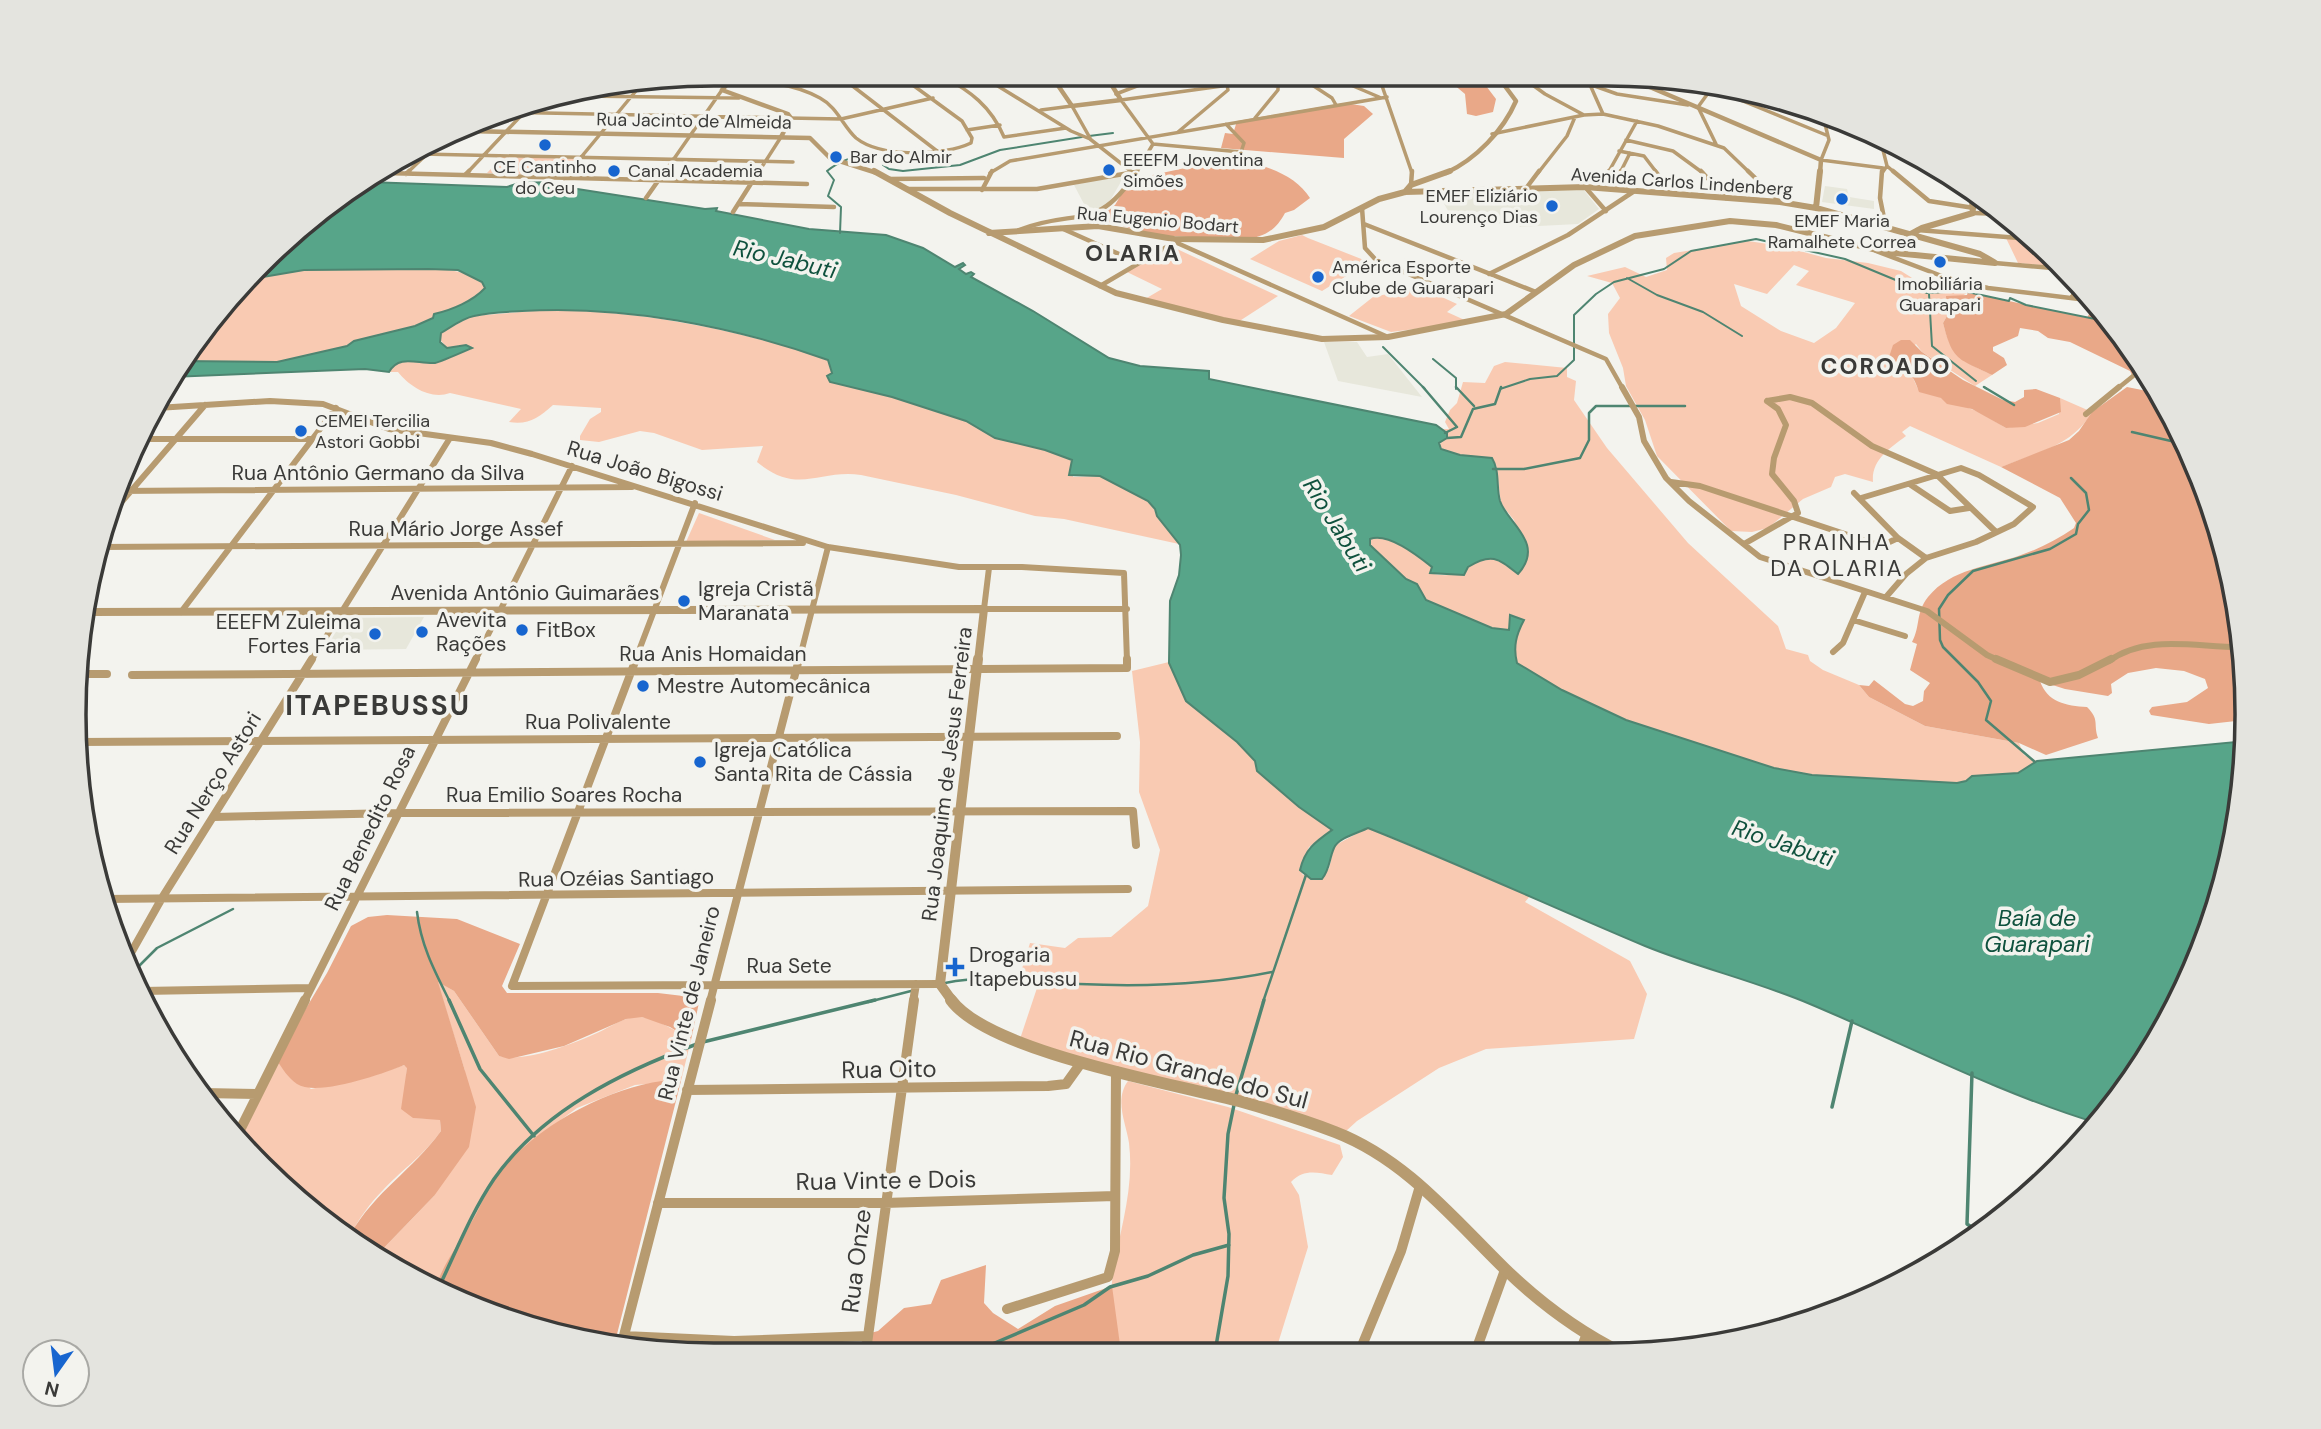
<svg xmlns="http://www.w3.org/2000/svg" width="2321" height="1429" viewBox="0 0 2321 1429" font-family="'DM Sans',sans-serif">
<rect width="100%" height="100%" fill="#f3f3ee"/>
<!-- built -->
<path fill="#e7e7db" d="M1126,173L1107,206L1100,209L1092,210L1084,204L1074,185Z
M1825,186L1847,189L1849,197L1874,201V209L1822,202Z
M1583,189L1599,209L1578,224L1520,227L1516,222L1467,226L1455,223L1438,193Z
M1324,342H1357L1367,357L1388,354L1422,397L1338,381Z
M424,617L406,649L325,650L344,618Z"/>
<!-- green -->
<path fill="#f9cab2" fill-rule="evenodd" d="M502,157L576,159L563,175L487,173Z
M1302,235L1308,238L1369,262L1322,291L1250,259L1279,241Z
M2006,238L2034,241L2062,267L2018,263Z
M1748,241L1781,246L1826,258L1868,263L1901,271L1917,281L1968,292L1947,307V316L1943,323C1953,360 1959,358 1992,375L1975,386L1922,352L1916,344L1894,361L1910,372L1918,389L1979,412L2006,428L2038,423L2059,414L2060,398L2092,412C2073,446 2035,453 2001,467L1910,426L1902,432L1906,436C1890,448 1871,460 1873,482L1845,474L1835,477L1831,487L1803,499L1768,528L1752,532L1731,531L1657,456L1645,420L1626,386L1623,368L1609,333L1608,314L1620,298L1612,283L1587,276L1625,267L1646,277L1667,270L1666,258L1674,253ZM1794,265L1809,271L1796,285L1855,303L1836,328L1814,343L1781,331L1741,306L1734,284L1767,294Z
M1164,249H1177L1278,296L1238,322L1145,299L1162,289L1127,272Z
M376,268C404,271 471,261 486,288C473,301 452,310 434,314L433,318L415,326L354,341L347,346L278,362L181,361L257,278L304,270Z
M1420,287L1457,304L1447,312L1469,322L1391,332L1349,316L1373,297Z
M558,309C649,313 742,330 828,360L832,373L830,382L892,397L966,421L995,438L1045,450L1072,460L1073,477L1100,476L1148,501L1179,544L1064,519L1035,516L956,495L861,475C819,469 798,496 757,462L763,446L702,450L654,433L640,431L599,442L580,440V436L590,419L601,412V408L553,405C538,418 529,425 509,422L521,409L450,393C431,400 410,387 398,372H389L394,364L404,360L437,363L471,349L447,348L439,338L441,333L472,316Z
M1505,362L1567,368V377L1576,381L1574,400L1607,448L1688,543L1778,626L1786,649L1808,655L1810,661L1823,670L1859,685L1869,697L1925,726L2019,743L2024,755L2037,761L2018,773L1957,783L1812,775L1774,768L1626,720L1560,689L1517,663C1513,647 1516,635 1523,620L1510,618V630L1492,628L1426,600L1417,584L1406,579L1369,545L1370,539C1388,532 1418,556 1432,567L1430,573C1465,582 1464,560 1489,559C1504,559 1508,569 1520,572L1526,558L1514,520L1501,504L1496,464L1445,451L1439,446L1447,433L1443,429H1449L1445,422L1450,410L1457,403L1463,382L1485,383L1494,366Z
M699,513L775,540L686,542Z
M1169,662L1186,701L1237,742L1299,807L1333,830L1309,847L1300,870L1303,875L1329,869L1334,846L1367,828L1530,896L1525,902L1630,961L1647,994L1634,1039L1486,1049L1439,1068L1357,1121L1345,1132L1240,1097L1048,1050L1020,1039L1038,985L1020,975L1030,943L1065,948L1078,938L1111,937L1148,906L1160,850L1139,792L1140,742L1132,671Z
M437,981L454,991L499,1056C524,1063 573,1044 597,1033C611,1027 626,1015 642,1017C659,1020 676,1031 691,1040L681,1081L635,1085L577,1108L543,1133L520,1153L448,1261L436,1288L378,1254L434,1196L465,1071Z
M276,1059L311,1089L372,1076L404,1065L407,1067L406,1084L413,1118L440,1119L441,1131C422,1157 405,1167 384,1189C369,1204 359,1219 349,1237L325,1223L240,1133Z
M1128,1081L1228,1107L1340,1145L1343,1157L1332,1175C1316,1172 1303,1169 1291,1182L1299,1195L1308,1247L1275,1353L1121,1352C1118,1330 1110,1304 1112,1282C1117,1236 1135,1193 1129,1143C1126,1123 1114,1100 1128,1081Z"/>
<!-- forest -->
<path fill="#e9a888" d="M1446,78H1480L1496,99L1493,112L1476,116L1467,114L1465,94Z
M1344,103L1364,106L1373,114L1344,139V158L1221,148L1225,133L1233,134L1237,121Z
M1208,159C1241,157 1292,168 1310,198L1294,210L1285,213C1275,232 1263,237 1242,240L1154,235L1105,221L1103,215L1115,205L1125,188L1134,179L1185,168Z
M1968,292L2087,318L2090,312L2104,313L2143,369L2132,375L2130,371L2070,342L2048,338L2038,331L2020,328L2018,336L1993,347V351L2004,358L2007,365L1992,375C1958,358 1953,362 1943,323L1947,316L1946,296L1967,295Z
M1901,340H1910L1922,352L1963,380L2003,400L2015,402L2024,397V390L2036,389L2060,398L2061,412L2025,427L2006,428L1972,409L1947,404L1941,398L1919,392C1914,376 1905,362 1888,360L1893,345Z
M2127,387L2162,394L2213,508L2242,630L2245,720L2209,724L2151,715L2149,711L2152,707L2187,702L2208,688L2205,679L2184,671L2156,668L2128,673L2111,684L2112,693L2108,696L2065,689L2040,681C2047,702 2066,706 2087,707C2100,720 2093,723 2098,738L2046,755L2019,743L1925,726L1869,697L1859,685L1869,686L1874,680L1905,704L1913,706L1923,701L1924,691L1930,683L1910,670L1917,644L1912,642C1921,625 1915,614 1928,597C1952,568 1988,567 2021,555C2039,549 2058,539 2074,528L2076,523L2060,498L2001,467L2069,440L2079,431L2092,412Z
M387,915L457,919L520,944L502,986L507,993H658L700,998L691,1040L670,1027L642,1017L626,1019L564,1046L509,1059L499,1056L454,991L438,982L476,1107L469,1147L434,1196L378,1254L349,1237L350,1235C376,1190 412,1171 441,1131L440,1120L413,1118L401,1109L407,1068L404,1065C383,1074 317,1097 297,1084C288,1078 282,1068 276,1059L327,973L351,926L368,917Z
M662,1081H681L614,1346L470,1307L436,1288C442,1265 458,1246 469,1226C478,1213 483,1197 492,1184C524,1132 603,1089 662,1081Z
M986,1265L984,1303L993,1313L1018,1329L1055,1306L1112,1286L1121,1352L860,1351L863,1335L878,1331L904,1308L931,1304L941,1280Z"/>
<!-- water -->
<path fill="#57a589" stroke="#4e8571" stroke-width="2" d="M368,182L507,187L519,183L550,182L546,187L571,188L705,209L717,208L716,211L809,229L886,235L923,248L955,267L963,263L965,265L959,269L966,274L971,272L974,274L971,277L1033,311L1109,358L1140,366L1209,371V379L1436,425L1447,433V438L1439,443L1441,449L1460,455L1492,458C1500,471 1496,487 1500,501C1507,523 1546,543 1518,574C1499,559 1492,552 1468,567L1464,575L1430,573L1432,567C1418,556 1388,532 1370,539V545L1406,579L1417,584L1426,600L1492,628L1509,630L1510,615L1524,620C1516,635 1513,647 1517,663L1562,690L1626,720L1774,768L1812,775L1957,783L1966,781L1972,776L2018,773L2037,761L2246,741V756L2226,880L2182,998L2115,1104L2097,1123C1998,1093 1905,1044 1810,1004C1756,981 1699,968 1645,946C1552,907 1461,865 1368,828C1358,833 1338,838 1334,848C1329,859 1330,869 1322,879H1311L1300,870C1305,849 1315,842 1332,830L1299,807L1257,771L1255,761L1237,742L1186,701L1169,663L1170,601L1179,575L1181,555L1180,545L1157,516L1155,509L1148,501L1100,476L1069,475L1072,460L1045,450L995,438L966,421L892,397L830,382L827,376L832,373L828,360C732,326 624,305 522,311C506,312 490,312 474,316C463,318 451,327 441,333L440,342L447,348L466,345L472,348C465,351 440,362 435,363C417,364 399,354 389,372L365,369L172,377L181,361L277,362L347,346L354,341L415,326L433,318L434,314C452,310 473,301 485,288L482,282L458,270L428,269L304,270L257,278L325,206Z"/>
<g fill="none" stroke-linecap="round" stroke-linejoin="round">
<!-- stream-far2 -->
<path stroke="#4e8571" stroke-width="2" d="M1089,136L1113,133
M840,233L841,207L828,196L834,180L827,171C843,158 861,153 882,157L883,165L889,169L903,171L960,165L1000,150L1082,137
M1627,278L1657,295L1703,312L1742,336
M1929,294L1932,346L1976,381
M1383,347L1425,389
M1433,359L1456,378V389
M1984,387L1987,389
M1500,389L1530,379L1557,376L1574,360V315L1596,294L1614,282L1664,269L1691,251L1756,239L1845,259L1927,293L1963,291L2009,301L2010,298L2026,305L2110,322"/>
<!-- stream-far1 -->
<path stroke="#4e8571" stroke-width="2.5" d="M1423,387L1457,427L1445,433
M1456,387L1474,406
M1984,387L2014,405
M2132,432L2184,444
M1447,438L1461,437L1473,409L1495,404L1501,387
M1493,469H1524L1580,458L1589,440V413L1596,406H1685
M2035,762L1986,720L1991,701L1978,682L1943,647L1940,640L1939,609L1948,595L1973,571L2050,549L2076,534L2078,524L2089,510L2086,493L2071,478
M417,912C421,946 435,972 450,1002
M133,972L157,948L233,909
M945,983C990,974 1034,982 1079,984C1144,987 1208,985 1272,972
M868,1002L911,991
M1263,1002L1306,875"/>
<!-- stream -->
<path stroke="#4e8571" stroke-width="3.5" d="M449,1000L480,1069L534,1136
M703,1042L875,1000
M1236,1095L1264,1000
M1832,1107L1852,1021
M1970,1226L1967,1224L1972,1073
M438,1289C456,1252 471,1213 494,1179C542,1111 621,1072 697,1044
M976,1351L1084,1305L1110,1287L1148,1276L1193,1255L1229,1245
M1215,1352L1228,1276L1229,1234L1224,1198L1228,1134L1234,1105"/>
<!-- minor-far4 -->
<path stroke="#b79b70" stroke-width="3.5" d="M837,74L937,151
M941,75C970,91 991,106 1004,137L1066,128
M980,75L1071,131L1090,139L1132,172
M1300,77L1332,98L1336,105
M1332,77L1379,97
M1379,77L1412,173
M1523,78L1545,94L1584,115
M1572,78L1617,94L1688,105
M1587,78L1603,114
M731,80C761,81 793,83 820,98C837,107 843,126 856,138C881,158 944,156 971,143L972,138L962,121L899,75
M760,80L772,74
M1714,85L1698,107L1716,144
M1710,92L1733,97L1826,135
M1116,94L1163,76
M580,96L739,98
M1041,110L1072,106L1090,138
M500,112L841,119L933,98
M1827,116L1825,124L1829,140L1821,160L1883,168
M967,130L1000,125
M1178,132L1228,90L1227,85
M1492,134L1584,115L1603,114L1658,126L1724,148L1750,173
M1880,138L1887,166L1882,173
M1626,140L1673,151L1703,173
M1153,144L1241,152L1244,143L1226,124
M1619,151L1644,156L1657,173
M422,154L793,162
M1887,166L1895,173
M407,173L427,154
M467,173L532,104
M568,173L640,86
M664,173L722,90
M758,173L781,137
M990,173L1010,161L1387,97
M1130,173L1135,172
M1136,173L1153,144L1121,100L1222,86L1246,80L1278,86V90L1255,118
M1538,173L1567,136L1575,117
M1608,173L1637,121
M1620,173L1630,153"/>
<!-- minor-far3 -->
<path stroke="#b79b70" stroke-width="4.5" d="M1655,171L1672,193
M1701,171L1726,198
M1748,171L1780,202
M1882,171L1880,198L1886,228
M1893,171L1929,201L1974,208
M385,173L807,184
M406,174L409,171
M465,175L469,171
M564,178L570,171
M889,179L984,178
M1411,185L1412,171
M1527,187L1539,171
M1585,187L1606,211
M1600,187L1609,171
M1613,188L1621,171
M906,189H1037L1135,172
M982,190L992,171
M646,198L665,171
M738,204L834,207
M1362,208L1365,248L1376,260L1606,359L1623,389
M733,212L759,171
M1973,213L2005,214
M1364,224L1536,292
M1061,228L1139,263
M1019,230C1077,207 1097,234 1137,171
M1917,230L2032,239
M1174,239L1175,242L1388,337
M1876,251L1947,278L1988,288L2095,301
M1995,263L2064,269
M1489,274L1568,235L1636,190
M1100,286L1175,242
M2072,297L2076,290L2074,278
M2117,389L2143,368"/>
<!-- minor-far2 -->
<path stroke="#b79b70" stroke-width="6" d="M1622,387L1639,417L1644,441L1666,478L1689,501L1760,557L1927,611L1987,655L2000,661
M1767,401L1790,397L1812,403L1872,446L1936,474L1996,532
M157,408L270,401L323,404L389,429L491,443L532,454L828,547L959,567H1022L1124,573L1127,661
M2086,414L2119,387
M142,439H312
M1671,482L1700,486L1881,546L1898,538
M1911,485L1950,511L1969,508
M116,491L632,487
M1854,493L1898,538L1926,558
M1861,498L1961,468L1979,475L2033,507L2014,524L1976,542L1926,558L1906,574L1886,597
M106,520L205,405
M1744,544L1798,513L1794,501L1772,474L1774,458L1786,425L1778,409L1767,401
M101,547L803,543
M989,568L984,609H1127
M181,612L336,408
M1853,620L1905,636
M1833,652L1843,643L1865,592
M311,661L450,438
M475,661L572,466
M635,661L695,503
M799,661L828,547
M2109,661C2147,633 2199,648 2243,647"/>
<!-- minor-far1 -->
<path stroke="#b79b70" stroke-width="8" d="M636,659L512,986L940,984
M1996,659L2050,682L2079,675L2111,659
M80,674H107
M132,675L1127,668V659
M78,742L1117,736
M214,817L397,813L1133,811L1136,845
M104,899L1128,889
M127,960L162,898L312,659
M142,991L310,988
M304,1002L476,659
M710,1002L799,659
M913,1002L916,984"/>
<!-- minor -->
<path stroke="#b79b70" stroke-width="10" d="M687,1090L1048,1086L1066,1084L1081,1063
M203,1093L256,1094
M239,1132L305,1000
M658,1203H884L1115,1196
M1007,1309L1108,1277L1115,1251L1116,1071
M624,1336L734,1341L868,1336
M621,1347L711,1000
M866,1351L914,1000
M1359,1353L1401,1251L1420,1186
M1475,1353L1505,1270
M1579,1354L1586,1336"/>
<!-- tertiary-far4 -->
<path stroke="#b79b70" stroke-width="4.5" d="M1044,75L1055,81L1072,106L1121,100L1106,76
M680,79L731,80
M1631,79L1821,160L1820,173
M731,80L722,90L788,114L791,118L781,137
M466,131L810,138L830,158L877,173
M1446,173C1476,159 1503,131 1516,101L1499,78"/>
<!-- tertiary-far3 -->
<path stroke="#b79b70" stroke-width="6" d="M874,171L950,213L1116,293L1223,320L1322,339L1388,337L1506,314L1574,265L1635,236L1730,221L1776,225L1885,252L1995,263
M1405,192L1411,185L1450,171
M1816,208L1820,171
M989,233L1098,226L1174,239L1263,240L1324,227L1379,199L1405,192L1585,187L1780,202L1816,208L1980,254L1994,262
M1909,235L1922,228L1973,213L1972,201L1961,186"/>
<!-- tertiary-far2 -->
<path stroke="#b79b70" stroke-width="8" d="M90,612L984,609L978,661"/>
<!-- tertiary-far1 -->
<path stroke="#b79b70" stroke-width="10" d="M953,1002L940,984L978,659"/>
<!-- tertiary -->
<path stroke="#b79b70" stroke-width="12" d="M951,1000C989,1052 1174,1084 1239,1101C1271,1110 1304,1120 1335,1132C1405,1159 1452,1217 1504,1268C1540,1303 1579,1332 1624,1354"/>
</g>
<!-- markers -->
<g fill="#1765cf" stroke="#f3f3ee" stroke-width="2.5">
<circle cx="545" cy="145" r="7"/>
<circle cx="836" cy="157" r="7"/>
<circle cx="1109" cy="170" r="7"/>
<circle cx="614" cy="171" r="7"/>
<circle cx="1842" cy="199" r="7"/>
<circle cx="1552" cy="206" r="7"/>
<circle cx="1940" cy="262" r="7"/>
<circle cx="1318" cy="277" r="7"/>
<circle cx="301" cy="431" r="7"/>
<circle cx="684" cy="601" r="7"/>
<circle cx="522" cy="630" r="7"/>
<circle cx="422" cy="632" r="7"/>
<circle cx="375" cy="634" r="7"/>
<circle cx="643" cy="686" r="7"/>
<circle cx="700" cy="762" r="7"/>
<path d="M951.5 956.5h7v7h7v7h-7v7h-7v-7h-7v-7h7z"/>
</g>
<g text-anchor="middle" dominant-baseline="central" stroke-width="7" stroke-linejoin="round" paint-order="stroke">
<!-- far-street labels -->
<g font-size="18" fill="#3a3a38" stroke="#f3f3ee">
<text transform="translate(694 121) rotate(1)">Rua Jacinto de Almeida</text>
<text transform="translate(1682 182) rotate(4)">Avenida Carlos Lindenberg</text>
<text transform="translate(1158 220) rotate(5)">Rua Eugenio Bodart</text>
</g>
<!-- far-poi labels -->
<g font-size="18" fill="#3a3a38" stroke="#f3f3ee" text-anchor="start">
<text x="850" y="157">Bar do Almir</text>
<text x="1123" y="160">EEEFM Joventina<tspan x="1123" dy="21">Simões</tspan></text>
<text x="545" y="167" text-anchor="middle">CE Cantinho<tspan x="545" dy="21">do Ceu</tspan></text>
<text x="628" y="171">Canal Academia</text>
<text x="1538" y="196" text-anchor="end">EMEF Eliziário<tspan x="1538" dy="21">Lourenço Dias</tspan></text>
<text x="1842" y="221" text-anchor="middle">EMEF Maria<tspan x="1842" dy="21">Ramalhete Correa</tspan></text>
<text x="1332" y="267">América Esporte<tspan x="1332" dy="21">Clube de Guarapari</tspan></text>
<text x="1940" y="284" text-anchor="middle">Imobiliária<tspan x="1940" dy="21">Guarapari</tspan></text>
<text x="315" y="421">CEMEI Tercilia<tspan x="315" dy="21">Astori Gobbi</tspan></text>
</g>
<!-- street labels -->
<g font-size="21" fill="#3a3a38" stroke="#f3f3ee">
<text transform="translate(645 471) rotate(17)">Rua João Bigossi</text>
<text x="378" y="473">Rua Antônio Germano da Silva</text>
<text x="456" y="529">Rua Mário Jorge Assef</text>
<text x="525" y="593">Avenida Antônio Guimarães</text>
<text x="713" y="654">Rua Anis Homaidan</text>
<text x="598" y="722">Rua Polivalente</text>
<text transform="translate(947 774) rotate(-83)">Rua Joaquim de Jesus Ferreira</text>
<text transform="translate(213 783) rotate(-58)">Rua Nerço Astori</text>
<text x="564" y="795">Rua Emilio Soares Rocha</text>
<text transform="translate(370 828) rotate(-64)">Rua Benedito Rosa</text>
<text transform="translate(616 878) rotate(-1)">Rua Ozéias Santiago</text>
<text x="789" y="966">Rua Sete</text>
<text transform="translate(689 1003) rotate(-76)">Rua Vinte de Janeiro</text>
</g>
<!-- poi labels -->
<g font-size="21" fill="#3a3a38" stroke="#f3f3ee" text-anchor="start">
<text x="698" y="589">Igreja Cristã<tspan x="698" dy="24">Maranata</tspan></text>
<text x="436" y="620">Avevita<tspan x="436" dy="24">Rações</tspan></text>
<text x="361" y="622" text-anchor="end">EEEFM Zuleima<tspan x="361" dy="24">Fortes Faria</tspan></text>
<text x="536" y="630">FitBox</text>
<text x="657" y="686">Mestre Automecânica</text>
<text x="714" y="750">Igreja Católica<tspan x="714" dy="24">Santa Rita de Cássia</tspan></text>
<text x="969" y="955">Drogaria<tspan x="969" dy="24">Itapebussu</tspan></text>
</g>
<!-- far-district labels -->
<g font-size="23" font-weight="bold" letter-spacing="2" fill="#3a3a38" stroke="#f3f3ee">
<text x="1133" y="253">OLARIA</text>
<text x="1886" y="366">COROADO</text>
</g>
<!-- water labels -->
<g font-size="23" font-style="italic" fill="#0f513d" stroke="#f3f3ee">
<text transform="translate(785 259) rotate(13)">Rio Jabuti</text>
<text transform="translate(1337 525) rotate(58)">Rio Jabuti</text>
<text transform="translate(1783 843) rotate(18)">Rio Jabuti</text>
<text x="2037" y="918">Baía de<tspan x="2037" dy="26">Guarapari</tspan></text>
</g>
<!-- neighbourhood labels -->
<g font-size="23" letter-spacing="2" fill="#3a3a38" stroke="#f3f3ee">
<text x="1837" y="542">PRAINHA<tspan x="1837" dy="26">DA OLARIA</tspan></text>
</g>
<!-- near-street labels -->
<g font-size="24" fill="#3a3a38" stroke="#f3f3ee">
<text transform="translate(889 1069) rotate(-1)">Rua Oito</text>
<text transform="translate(1189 1069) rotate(15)">Rua Rio Grande do Sul</text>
<text transform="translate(886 1180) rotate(-1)">Rua Vinte e Dois</text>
<text transform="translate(856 1261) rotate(-83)">Rua Onze</text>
</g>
<!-- district labels -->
<g font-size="28" font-weight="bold" letter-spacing="2" fill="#3a3a38" stroke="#f3f3ee">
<text x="378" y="705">ITAPEBUSSU</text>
</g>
</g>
<!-- crop -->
<path d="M0 0H2321V1429H0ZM714 86H1607A628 628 0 0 1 2235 714V715A628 628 0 0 1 1607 1343H714A628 628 0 0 1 86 715V714A628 628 0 0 1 714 86Z" fill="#e4e4df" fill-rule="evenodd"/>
<path fill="none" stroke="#3a3a38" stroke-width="3.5" d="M714 86H1607A628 628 0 0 1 2235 714V715A628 628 0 0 1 1607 1343H714A628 628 0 0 1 86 715V714A628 628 0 0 1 714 86Z"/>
<!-- north arrow -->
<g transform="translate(56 1373) rotate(194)"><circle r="33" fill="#f3f3ee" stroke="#a9a9a5" stroke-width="2"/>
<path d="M0-5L12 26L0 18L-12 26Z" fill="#1765cf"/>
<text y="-10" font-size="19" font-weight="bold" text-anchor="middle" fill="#3a3a38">N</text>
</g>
</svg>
